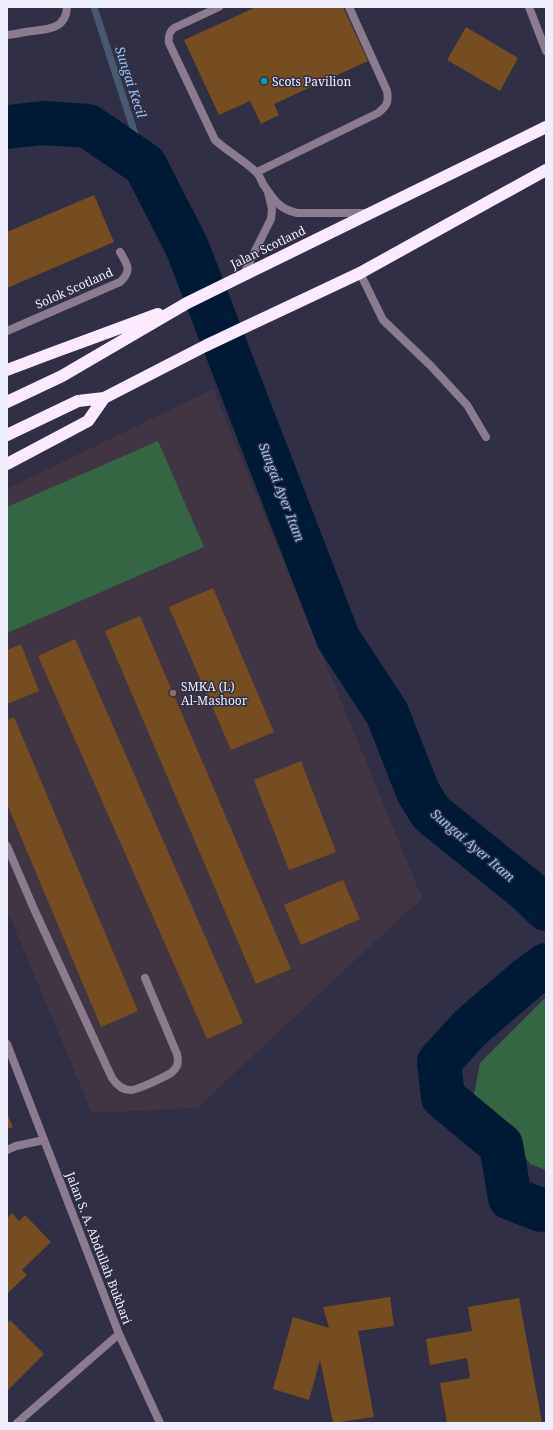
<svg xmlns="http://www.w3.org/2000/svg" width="553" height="1430" viewBox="0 0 553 1430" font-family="'Noto Serif',serif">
<rect width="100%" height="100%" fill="#302f45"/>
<!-- education -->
<path fill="#413544" d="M213,389L422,898L197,1108L92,1113L7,910V489Z"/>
<!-- green -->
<path fill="#356644" d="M158,441L204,547L7,633V507Z
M546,997V1170L530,1164L501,1122L474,1094L480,1063Z"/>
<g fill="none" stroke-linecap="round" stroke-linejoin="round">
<!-- stream -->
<path stroke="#475a71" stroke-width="7" d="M94,7L145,165"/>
<!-- river -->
<path stroke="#001a36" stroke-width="44" d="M7,127L44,123L88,126L145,165L187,247L338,638L387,713L418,792L431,813L529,892L546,909
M546,965L528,978L471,1027L439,1062L443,1097L501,1145L510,1198L541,1210L546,1209"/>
</g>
<!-- building -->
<path fill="#764c21" d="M256,7H343L368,61L274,104L279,115L261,124L250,101L219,115L184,40Z
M466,27L518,58L500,91L447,60Z
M94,195L114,242L7,288V232Z
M213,588L274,732L231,750L169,607Z
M140,616L291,969L256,984L105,631Z
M75,639L243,1023L207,1039L38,656Z
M21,644L39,691L7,704V650Z
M14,717L138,1011L101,1027L7,804V720Z
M301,761L336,852L289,870L254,780Z
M343,880L360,919L301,945L284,905Z
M7,1113L13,1127L7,1129Z
M12,1213L19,1221L25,1215L51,1242L22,1270L27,1275L8,1293L7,1218Z
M390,1297L394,1326L358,1331L374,1417L333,1423L320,1360L309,1400L273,1389L293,1317L329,1328L323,1307Z
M519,1298L542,1423H447L440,1383L470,1378L467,1358L430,1365L426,1339L472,1331L468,1307Z
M10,1320L44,1354L7,1391V1324Z"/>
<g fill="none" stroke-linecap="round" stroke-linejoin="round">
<!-- lane -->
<path stroke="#8c7b8f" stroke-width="8" d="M219,7L174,28C169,32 168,36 169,43L215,140C227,151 242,159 255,171C259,174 261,179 263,184C273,199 279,209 297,213H368
M529,7L546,51
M7,35C16,34 24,32 33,31C50,29 66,28 67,7
M257,172L378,113C387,106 389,102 387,91L349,7
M360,273L383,320L431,366L467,405L486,437
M243,275L271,219L272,209L268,192
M7,846L34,909L112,1078C116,1084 121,1090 130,1090C136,1091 164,1077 171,1073C178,1067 179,1063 177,1054L145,978
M7,1150L16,1146L44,1140"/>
<!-- street -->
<path stroke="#8c7b8f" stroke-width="8" d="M7,331L120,282C132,271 128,265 120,252
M7,1044L119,1334L17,1423
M119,1334L160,1423"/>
<!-- highway -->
<path stroke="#fbeafe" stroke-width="12" d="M7,370L52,353L158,314
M7,402L62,376L187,303L546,127
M7,435L78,401L104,398L205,346L360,273L546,170
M7,464L88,421L104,398"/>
</g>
<!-- markers -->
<circle fill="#0f9aa8" stroke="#302f45" stroke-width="1.5" cx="264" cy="81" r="4"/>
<circle fill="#8d6e63" stroke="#302f45" stroke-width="1.5" cx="173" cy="693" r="4"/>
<g text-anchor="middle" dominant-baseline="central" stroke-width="3" stroke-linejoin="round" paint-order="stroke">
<!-- poi labels -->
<g font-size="12" fill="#eeeefc" stroke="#302f45" text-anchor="start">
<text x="272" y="81">Scots Pavilion</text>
<text x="181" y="686">SMKA (L)<tspan x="181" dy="14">Al-Mashoor</tspan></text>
</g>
<!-- street labels -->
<g font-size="12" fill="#eeeefc" stroke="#302f45">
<text transform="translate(268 247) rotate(-26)">Jalan Scotland</text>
<text transform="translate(74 288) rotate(-24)">Solok Scotland</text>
<text transform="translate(99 1248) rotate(69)">Jalan S. A. Abdullah Bukhari</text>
</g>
<!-- water labels -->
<g font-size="13" font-style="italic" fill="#97c5f9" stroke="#302f45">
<text transform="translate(131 82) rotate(72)">Sungai Kecil</text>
<text transform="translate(282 492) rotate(69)">Sungai Ayer Itam</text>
<text transform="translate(473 845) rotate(40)">Sungai Ayer Itam</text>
</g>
</g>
<!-- border -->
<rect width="553" height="1430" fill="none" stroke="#eeeefc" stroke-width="16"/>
</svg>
